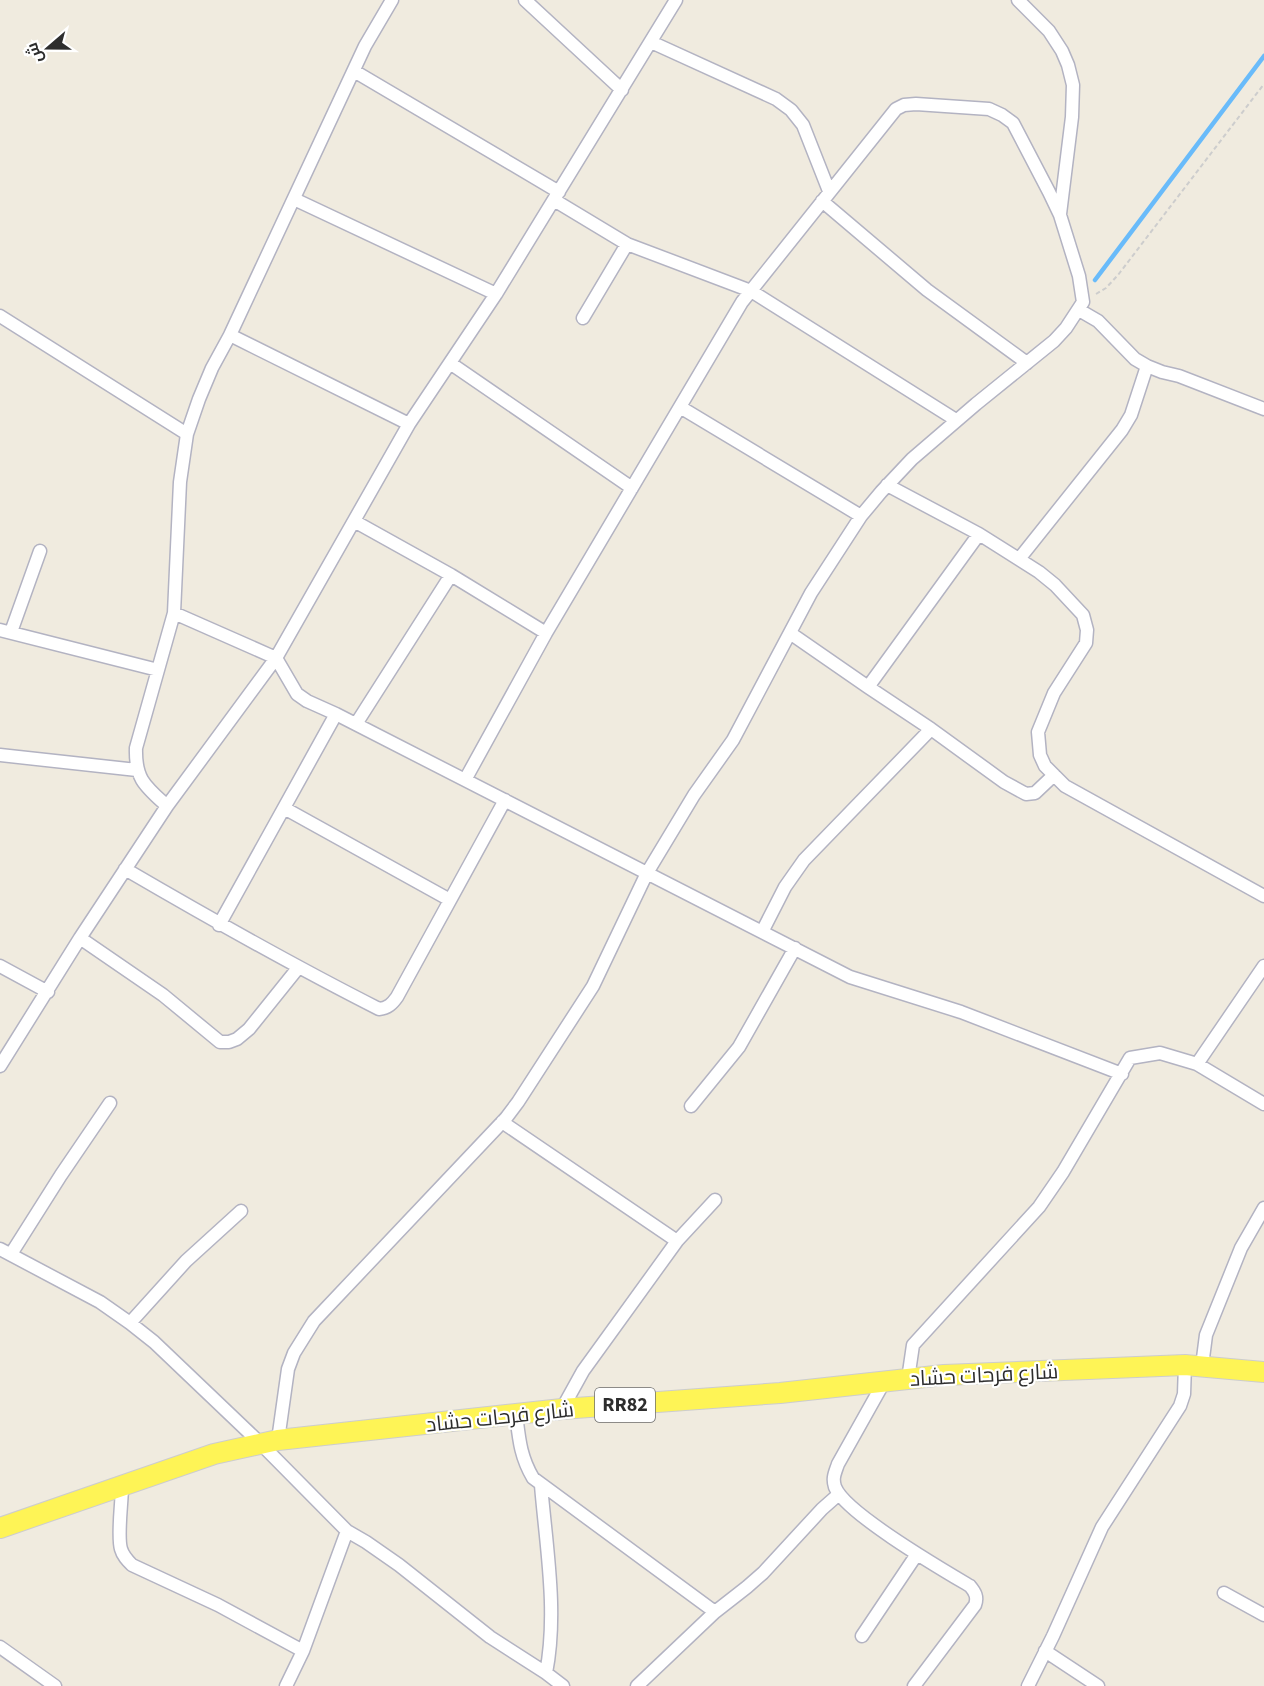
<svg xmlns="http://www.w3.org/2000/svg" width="1264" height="1686" viewBox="0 0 1264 1686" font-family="'Source Sans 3',Cairo,sans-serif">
<rect width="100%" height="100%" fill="#f0ebdf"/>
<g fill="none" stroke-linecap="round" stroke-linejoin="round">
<!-- stream -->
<path stroke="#69bbfa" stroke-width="4.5" d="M1095,280L1264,56"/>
<!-- minor casing -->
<g stroke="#b3b3c2" stroke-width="15">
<path id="minor" d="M525,0L622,90
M1018,0L1049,31L1062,51L1068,65L1073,85L1072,117L1060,214
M651,42L776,99L791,110L803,125L829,191
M354,71L559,192
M294,199L496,294
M554,200L627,244L751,291L956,420
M822,201L927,290L1027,363
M1079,310L1098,321L1135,359L1147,366L1162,372L1179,376L1264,409
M0,316L187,434
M583,318L627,244
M230,335L409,424
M450,363L632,488
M680,407L861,516
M887,485L979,534L1039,572L1055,585L1083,615L1087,630L1086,643L1054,693L1038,732L1040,755L1045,766L1065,786L1264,896
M354,521L451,575L546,633
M1019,559L1122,430L1131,415L1147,366
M174,613L276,658L297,694L307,701L336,714L850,977L961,1012L1122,1074
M0,630L158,670
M11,632L40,551
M790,633L868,687L931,729L1004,782L1026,794L1035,793L1054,775
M868,687L979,534
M356,724L451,575
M0,755L137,770
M167,806C145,786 135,779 136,748L174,613L180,482L187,434L199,399L212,368L230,335L365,46L392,0
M284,808L450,900
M125,869C209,918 292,965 379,1009C388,1008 392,1004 397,997L505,800
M219,925L336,714
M762,932L785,887L804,860L931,729
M80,938L163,995L220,1042H229L237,1039L249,1029L298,968
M0,966L48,992
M1197,1064L1264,966
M0,1066L80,938L167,806L276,658L409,424L496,294L676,0
M691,1106L739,1047L795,948
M502,1122L677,1241
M0,1249L100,1302L130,1323L154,1342L260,1443L347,1531L366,1542L399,1565L490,1637L546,1673L563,1686
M11,1254L61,1175L110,1103
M130,1323L186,1261L241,1211
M1202,1366L1206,1335L1241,1248L1264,1208
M908,1379L913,1345L1039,1207L1063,1172L1130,1058L1160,1053L1197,1064L1264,1104
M884,1382L838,1464C835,1473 832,1478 835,1487C845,1513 943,1570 970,1586C975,1592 978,1597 975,1605L914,1686
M562,1409L583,1371L677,1241L715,1200
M516,1414C519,1438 520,1456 533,1478L715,1612
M278,1440L288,1369L294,1353L314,1321L506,1118L518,1102L593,986L647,873L694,795L733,740L811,593L861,516L881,492L912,459L976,404L1054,341L1066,328L1083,302L1079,276L1060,215L1049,192L1013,123L1002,115L989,109L916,104L904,105L896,109L742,302L546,633L465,780
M541,1485C546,1546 558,1612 546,1673
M122,1486C122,1502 117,1536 121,1549C123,1556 127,1560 132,1565L218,1605L303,1651
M1224,1593L1264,1615
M862,1636L917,1554
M0,1647L55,1686
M1045,1651L1098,1686
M286,1686L303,1651L347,1531
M637,1686L715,1612L747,1587L763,1573L822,1509L839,1494
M1028,1686L1053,1636L1102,1527L1180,1406L1184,1394L1185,1365"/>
</g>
<!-- primary casing -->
<g stroke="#cdcdcd" stroke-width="22">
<path id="primary" d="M0,1528L214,1454L278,1440L562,1409L780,1393L944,1375L1185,1365L1264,1372"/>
</g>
<!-- path -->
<path stroke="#cdcdcd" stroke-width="2" stroke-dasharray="4.5 3" stroke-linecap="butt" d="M1096,294L1106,288L1118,275L1264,84"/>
<!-- minor -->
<use href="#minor" stroke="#fff" stroke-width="12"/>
<!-- primary -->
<use href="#primary" stroke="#fef456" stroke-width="20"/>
</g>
<g text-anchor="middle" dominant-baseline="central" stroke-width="4.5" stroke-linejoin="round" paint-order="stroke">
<!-- shield labels -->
<rect fill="#fff" stroke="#6c6c6c" stroke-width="1.5" x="595" y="1388" width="60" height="34" rx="4.5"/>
<g font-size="20" font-weight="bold" fill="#2d2d2d">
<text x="625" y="1405">RR82</text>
</g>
<!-- street labels -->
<g font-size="21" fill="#2d2d2d" stroke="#fff">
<text transform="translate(984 1375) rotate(-3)">شارع فرحات حشاد</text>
<text transform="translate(500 1417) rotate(-6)">شارع فرحات حشاد</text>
</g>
</g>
<!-- north arrow -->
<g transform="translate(48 48) rotate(250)" stroke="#ffffff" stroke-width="4.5" paint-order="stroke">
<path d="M0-4.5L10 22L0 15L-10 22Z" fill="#2d2d2d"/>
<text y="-9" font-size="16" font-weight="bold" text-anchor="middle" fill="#2d2d2d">ش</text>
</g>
</svg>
